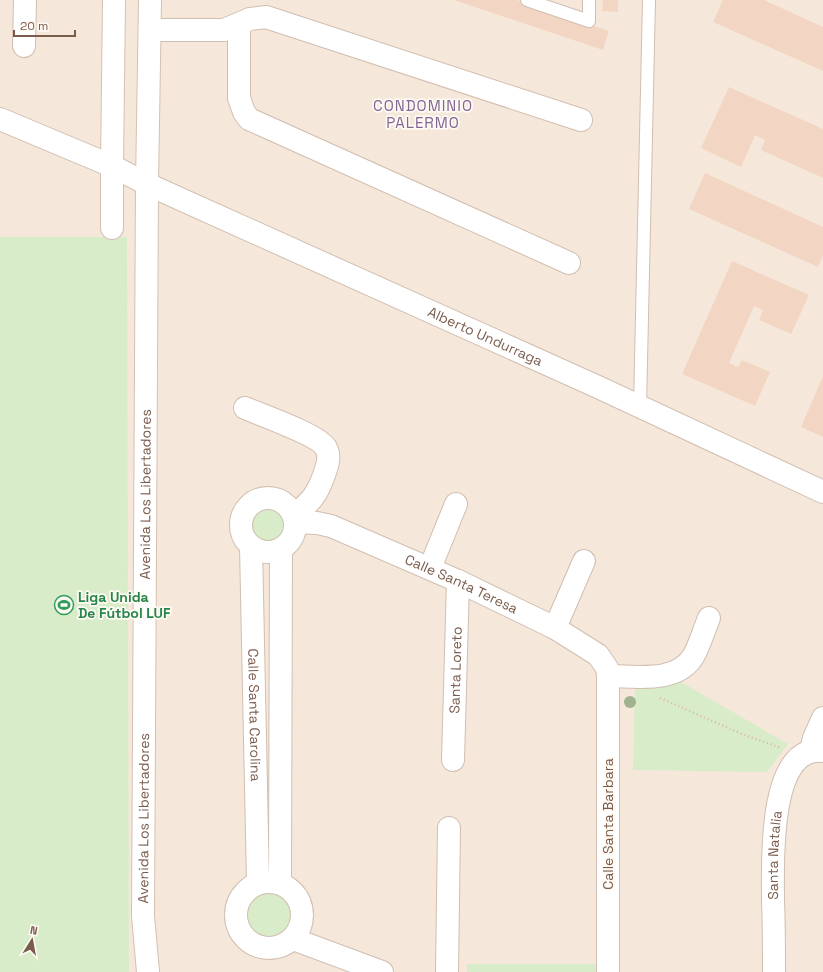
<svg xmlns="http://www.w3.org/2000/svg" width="823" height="972" viewBox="0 0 823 972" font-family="'Space Grotesk',sans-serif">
<rect width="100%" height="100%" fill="#fdf6ec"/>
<!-- residential -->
<path fill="#f5e8da" d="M0,0H823V972H0Z"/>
<!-- green -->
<path fill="#d8ecc9" d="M0,237H127L129,972H0Z
M250 525a18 18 0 1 1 36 0a18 18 0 1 1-36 0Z
M635,681L681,682L788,744L767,772L633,770Z
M242 915a27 27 0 1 1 54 0a27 27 0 1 1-54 0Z
M467,964H596V972H467Z"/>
<!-- building -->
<path fill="#f3d5c3" d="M454,0H517L609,31L603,50Z
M603,0H618V12L602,11Z
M723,0H764L823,27V71L713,22Z
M729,87L823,129V178L761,150L765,140L755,135L741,167L701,148Z
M705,173L823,227V255L818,267L689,209Z
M732,261L809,295L791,334L759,320L763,310L754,306L729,363L738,367L742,360L770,372L755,406L682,374Z
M823,376V437L801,427Z"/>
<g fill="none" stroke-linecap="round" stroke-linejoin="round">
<!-- lane casing -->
<g stroke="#d1beb0" stroke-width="14">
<path id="lane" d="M527,0L589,21V0
M640,407L649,0"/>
</g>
<!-- street casing -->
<g stroke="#d1beb0" stroke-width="24">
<g id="street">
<path d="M239,24V98L244,112L249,119L569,263"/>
<path d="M150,30H224L250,19L266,17L581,120"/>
<path d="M24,46L25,0"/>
<path d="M0,119L112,166V228"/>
<path id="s1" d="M147,184L598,387L823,492"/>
<path d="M245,408C261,415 319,435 326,448C331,457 327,466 324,475C317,495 311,502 294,515"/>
<circle cx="268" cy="525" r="27"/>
<path id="s2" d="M295,522L317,523L331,526L458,581L555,628L598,655L607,668L608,676V972"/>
<path id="s3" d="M251,546L258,883"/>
<path d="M430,568L456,504"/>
<path d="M555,628L584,561"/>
<path d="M608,676C636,676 678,684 694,655C700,644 704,630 709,618"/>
<path d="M811,751L814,738L823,718"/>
<path id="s4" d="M453,760L458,581"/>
<circle cx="269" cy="915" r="33"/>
<path d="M280,883L281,549"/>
<path d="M293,939L382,972"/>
<path d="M447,972L449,828"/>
<path id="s5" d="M774,972C774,948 774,925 773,901C773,868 767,743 823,751"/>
</g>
</g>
<!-- secondary casing -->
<g stroke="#d6c0b0" stroke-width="24">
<g id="secondary">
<path d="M114,0L112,166L147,184"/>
<path id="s6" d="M148,972L143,916L147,184L150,0"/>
</g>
</g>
<!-- path -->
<path stroke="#d9b8a5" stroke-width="2.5" stroke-dasharray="1 3" stroke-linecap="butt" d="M660,698L742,734L781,748"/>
<!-- lane -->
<use href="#lane" stroke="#fff" stroke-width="12"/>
<!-- street -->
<use href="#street" stroke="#fff" stroke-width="22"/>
<!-- secondary -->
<use href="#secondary" stroke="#fff" stroke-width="22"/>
</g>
<!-- trees -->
<circle fill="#a0b28e" cx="630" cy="702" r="6"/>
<!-- icons -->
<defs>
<g id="stadium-ring" transform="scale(1)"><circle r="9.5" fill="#fffaf3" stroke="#2e9e5b" stroke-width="1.5"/><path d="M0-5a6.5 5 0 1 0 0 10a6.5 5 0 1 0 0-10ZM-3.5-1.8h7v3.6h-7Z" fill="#2e9e5b"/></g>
</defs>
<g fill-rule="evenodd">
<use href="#stadium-ring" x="64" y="605"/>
</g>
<g text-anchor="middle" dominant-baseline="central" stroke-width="3.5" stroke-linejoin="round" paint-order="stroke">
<!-- street labels -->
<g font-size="14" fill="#7a5c4d" stroke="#fffaf3">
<text stroke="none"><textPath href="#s1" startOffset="371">Alberto Undurraga</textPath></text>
<text stroke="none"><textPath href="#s6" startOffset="478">Avenida Los Libertadores</textPath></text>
<text stroke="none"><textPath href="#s2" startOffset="179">Calle Santa Teresa</textPath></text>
<text stroke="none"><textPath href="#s4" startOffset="90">Santa Loreto</textPath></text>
<text stroke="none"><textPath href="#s3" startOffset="169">Calle Santa Carolina</textPath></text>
<text stroke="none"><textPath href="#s6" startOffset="154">Avenida Los Libertadores</textPath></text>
<text transform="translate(608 824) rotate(-90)">Calle Santa Barbara</text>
<text stroke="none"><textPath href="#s5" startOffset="117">Santa Natalia</textPath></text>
</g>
<!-- leisure labels -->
<g font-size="14" font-weight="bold" fill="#27864d" stroke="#fffaf3" text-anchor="start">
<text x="78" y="597">Liga Unida<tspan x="78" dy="16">De Fútbol LUF</tspan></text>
</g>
<!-- neighbourhood labels -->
<g font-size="15" letter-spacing="1" fill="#846695" stroke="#fffaf3">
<text x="423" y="105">CONDOMINIO<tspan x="423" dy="17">PALERMO</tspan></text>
</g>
</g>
<!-- north arrow -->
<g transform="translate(32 940) rotate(11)" stroke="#fffaf3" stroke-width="3" paint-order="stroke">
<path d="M0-3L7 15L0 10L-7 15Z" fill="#7a5c4d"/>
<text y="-6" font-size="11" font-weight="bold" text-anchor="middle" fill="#7a5c4d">N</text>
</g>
<!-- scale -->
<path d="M14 30v6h61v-6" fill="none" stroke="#7a5c4d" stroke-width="2"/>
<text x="20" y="30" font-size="12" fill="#7a5c4d" stroke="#fffaf3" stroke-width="3" paint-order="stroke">20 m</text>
</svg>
